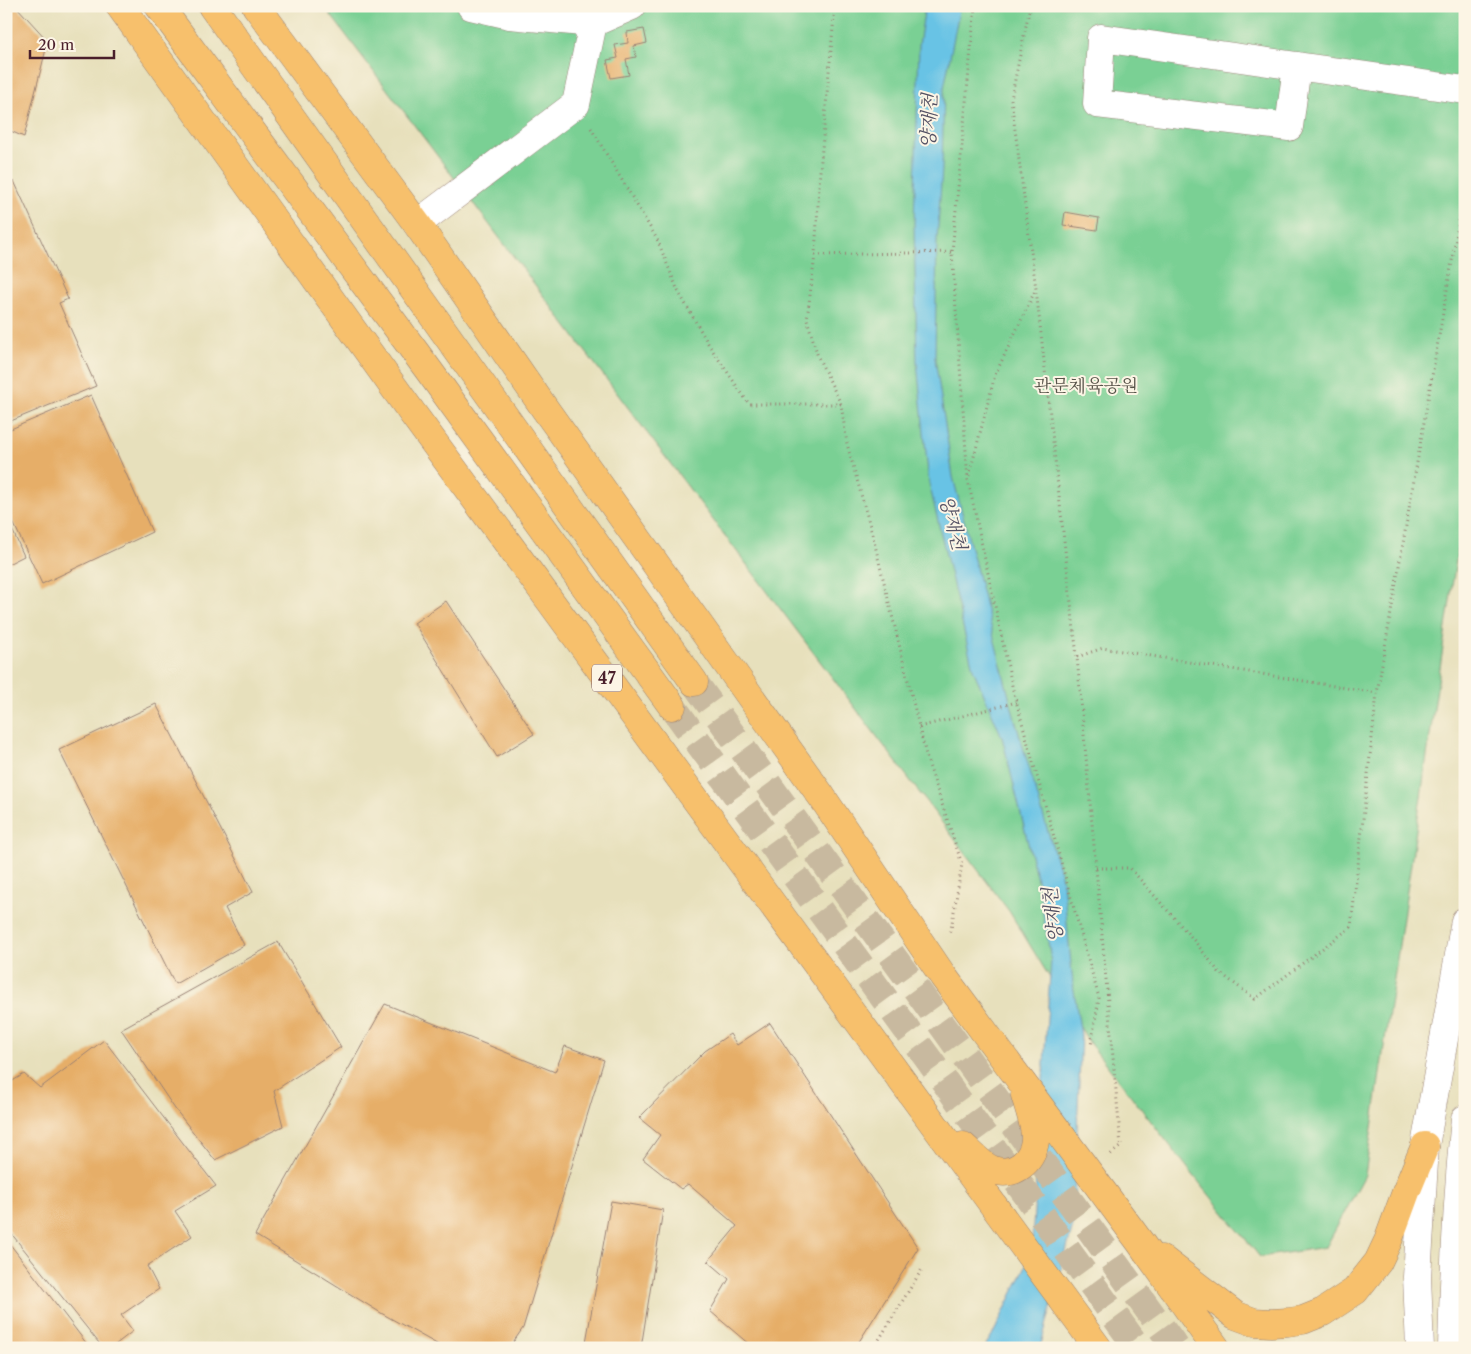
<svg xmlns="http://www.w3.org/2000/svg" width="1471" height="1354" viewBox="0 0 1471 1354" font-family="'Libre Caslon Text','Noto Serif KR',serif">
<rect width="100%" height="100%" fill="#fcf5e5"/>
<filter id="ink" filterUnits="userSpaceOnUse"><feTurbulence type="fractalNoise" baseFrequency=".02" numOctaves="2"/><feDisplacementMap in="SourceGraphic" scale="10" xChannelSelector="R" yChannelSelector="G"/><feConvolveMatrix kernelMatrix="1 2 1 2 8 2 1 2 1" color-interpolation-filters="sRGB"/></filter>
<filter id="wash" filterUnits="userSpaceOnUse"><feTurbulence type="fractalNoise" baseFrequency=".0096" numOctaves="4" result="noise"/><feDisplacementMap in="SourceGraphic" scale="20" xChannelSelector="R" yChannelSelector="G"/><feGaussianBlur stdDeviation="1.12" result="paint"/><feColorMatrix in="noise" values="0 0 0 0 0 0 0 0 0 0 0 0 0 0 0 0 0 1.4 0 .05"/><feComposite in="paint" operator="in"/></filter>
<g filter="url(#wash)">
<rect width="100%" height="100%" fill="#e7e0bc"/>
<!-- green -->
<path fill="#7ad094" stroke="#627860" d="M324,6H1465V499L1365,1175L1326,1247L1260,1257L1194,1176L1091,1045L1009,911Z"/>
<!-- water -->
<path fill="#67c3e5" stroke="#587188" d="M925,6H960L944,88L942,169L937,240L935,358L953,477L1015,720L1063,882L1073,984L1081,1035L1073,1226L1040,1348H984L994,1332L1031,1255L1051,960L1039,888L1002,737L973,669L929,483L917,363L914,224L919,45Z"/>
<g id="blocks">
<!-- building -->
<path fill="#e6ae67" d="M6,6H16L48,41L24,137L6,129Z
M644,29L647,43L634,46L636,57L626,59L629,75L611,78L607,60L618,58L615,45L628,43L627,32Z
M14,181L68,299L59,303L96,386L6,423V184Z
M1065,212L1099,218L1097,230L1063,225Z
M91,395L152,532L42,584L6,507V431Z
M6,516L24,556L6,565Z
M446,601L534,734L497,757L414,623Z
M156,704L253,892L225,908L244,945L175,984L59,750Z
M278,942L341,1047L274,1091L283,1126L215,1160L175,1109L121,1029Z
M385,1004L555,1072L565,1046L604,1060L523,1328L509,1348H444L381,1313L255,1235Z
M770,1023L918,1248L855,1348H748L750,1345L710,1311L729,1279L708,1261L737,1226L688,1184L681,1189L643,1159L660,1135L639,1118L705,1051L730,1034L737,1045Z
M104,1040L216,1186L175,1211L192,1236L147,1266L159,1289L121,1315L133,1331L111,1348H103L6,1227V1085L24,1074L40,1088Z
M611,1201L663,1210L641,1348H585Z
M6,1239L90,1348H6Z"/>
</g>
</g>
<g filter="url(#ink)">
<use href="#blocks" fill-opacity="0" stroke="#988074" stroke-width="1"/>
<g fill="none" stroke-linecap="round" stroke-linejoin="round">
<!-- highway-tunnel -->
<path stroke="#c8b99f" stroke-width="28" stroke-dasharray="28 14" stroke-linecap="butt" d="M694,682L1176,1348
M672,706L1138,1348"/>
<!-- minor casing -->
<g stroke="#988074" stroke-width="29">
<path id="minor" d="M471,6L510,15L593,23
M1297,66L1289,127L1097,104L1101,38L1465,90
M417,224L576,104L593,23L632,6
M1420,1348L1417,1277L1425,1146L1465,921
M1452,1348C1454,1271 1457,1195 1465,1119"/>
</g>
<!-- highway casing -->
<g stroke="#988074" stroke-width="29">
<path id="highway" d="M120,6L413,414L1098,1348
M159,6L427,368L672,706
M212,6L694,682
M256,6L417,224L545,409L822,797L943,976L1140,1242L1216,1348
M963,1146C971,1153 982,1166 993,1170C1014,1177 1032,1162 1035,1141C1036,1127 1029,1109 1025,1095
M1162,1259L1235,1315L1254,1322L1271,1323L1288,1322L1303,1320L1323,1312L1355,1291L1378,1262L1388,1241L1406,1192L1425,1146"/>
</g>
<!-- path -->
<path stroke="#988074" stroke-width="3" stroke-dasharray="1 4" stroke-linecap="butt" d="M835,6L820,171L815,255L807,319L818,357L841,404L847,444L873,537L927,759L962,864L950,935
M975,6L952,252L968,480L1013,690L1099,998L1091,1045
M1030,6L1011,99L1036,289L1077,657L1121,1146L1110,1155
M591,128L657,239L678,291L709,345L749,404H841
M815,255L952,252
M969,476L995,375L1036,289
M1077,657L1103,648L1377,693
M919,727L1017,702
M1096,868H1130L1192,938L1219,972L1255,999L1351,927L1377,693L1465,186
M874,1348L922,1269"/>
<!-- minor -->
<use href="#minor" stroke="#fff" stroke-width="28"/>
<!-- highway -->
<use href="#highway" stroke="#f7c06c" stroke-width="28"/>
</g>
</g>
<g text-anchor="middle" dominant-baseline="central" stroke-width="4" stroke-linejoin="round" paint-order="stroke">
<!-- shield labels -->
<rect fill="#fcf5e5" stroke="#7f5f63" stroke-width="1" x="592" y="664.5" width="30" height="27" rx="4"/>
<g font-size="16" font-weight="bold" fill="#4a1f2b">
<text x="607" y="678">47</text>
</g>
<!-- park labels -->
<g font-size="18" fill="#58544a" stroke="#fcf5e5">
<text x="1086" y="386">관문체육공원</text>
</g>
<!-- water labels -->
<g font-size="19" font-style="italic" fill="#535063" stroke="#fcf5e5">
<text transform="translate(929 121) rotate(-88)">양재천</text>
<text transform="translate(953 523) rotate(75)">양재천</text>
<text transform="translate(1053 915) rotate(-97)">양재천</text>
</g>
</g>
<!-- margin -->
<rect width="1471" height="1354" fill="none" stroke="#fcf5e5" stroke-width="25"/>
<!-- scale -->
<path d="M30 50v8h84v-8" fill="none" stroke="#4a1f2b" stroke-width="2.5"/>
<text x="38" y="50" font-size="15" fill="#4a1f2b" stroke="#fcf5e5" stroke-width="4" paint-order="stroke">20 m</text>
</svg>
